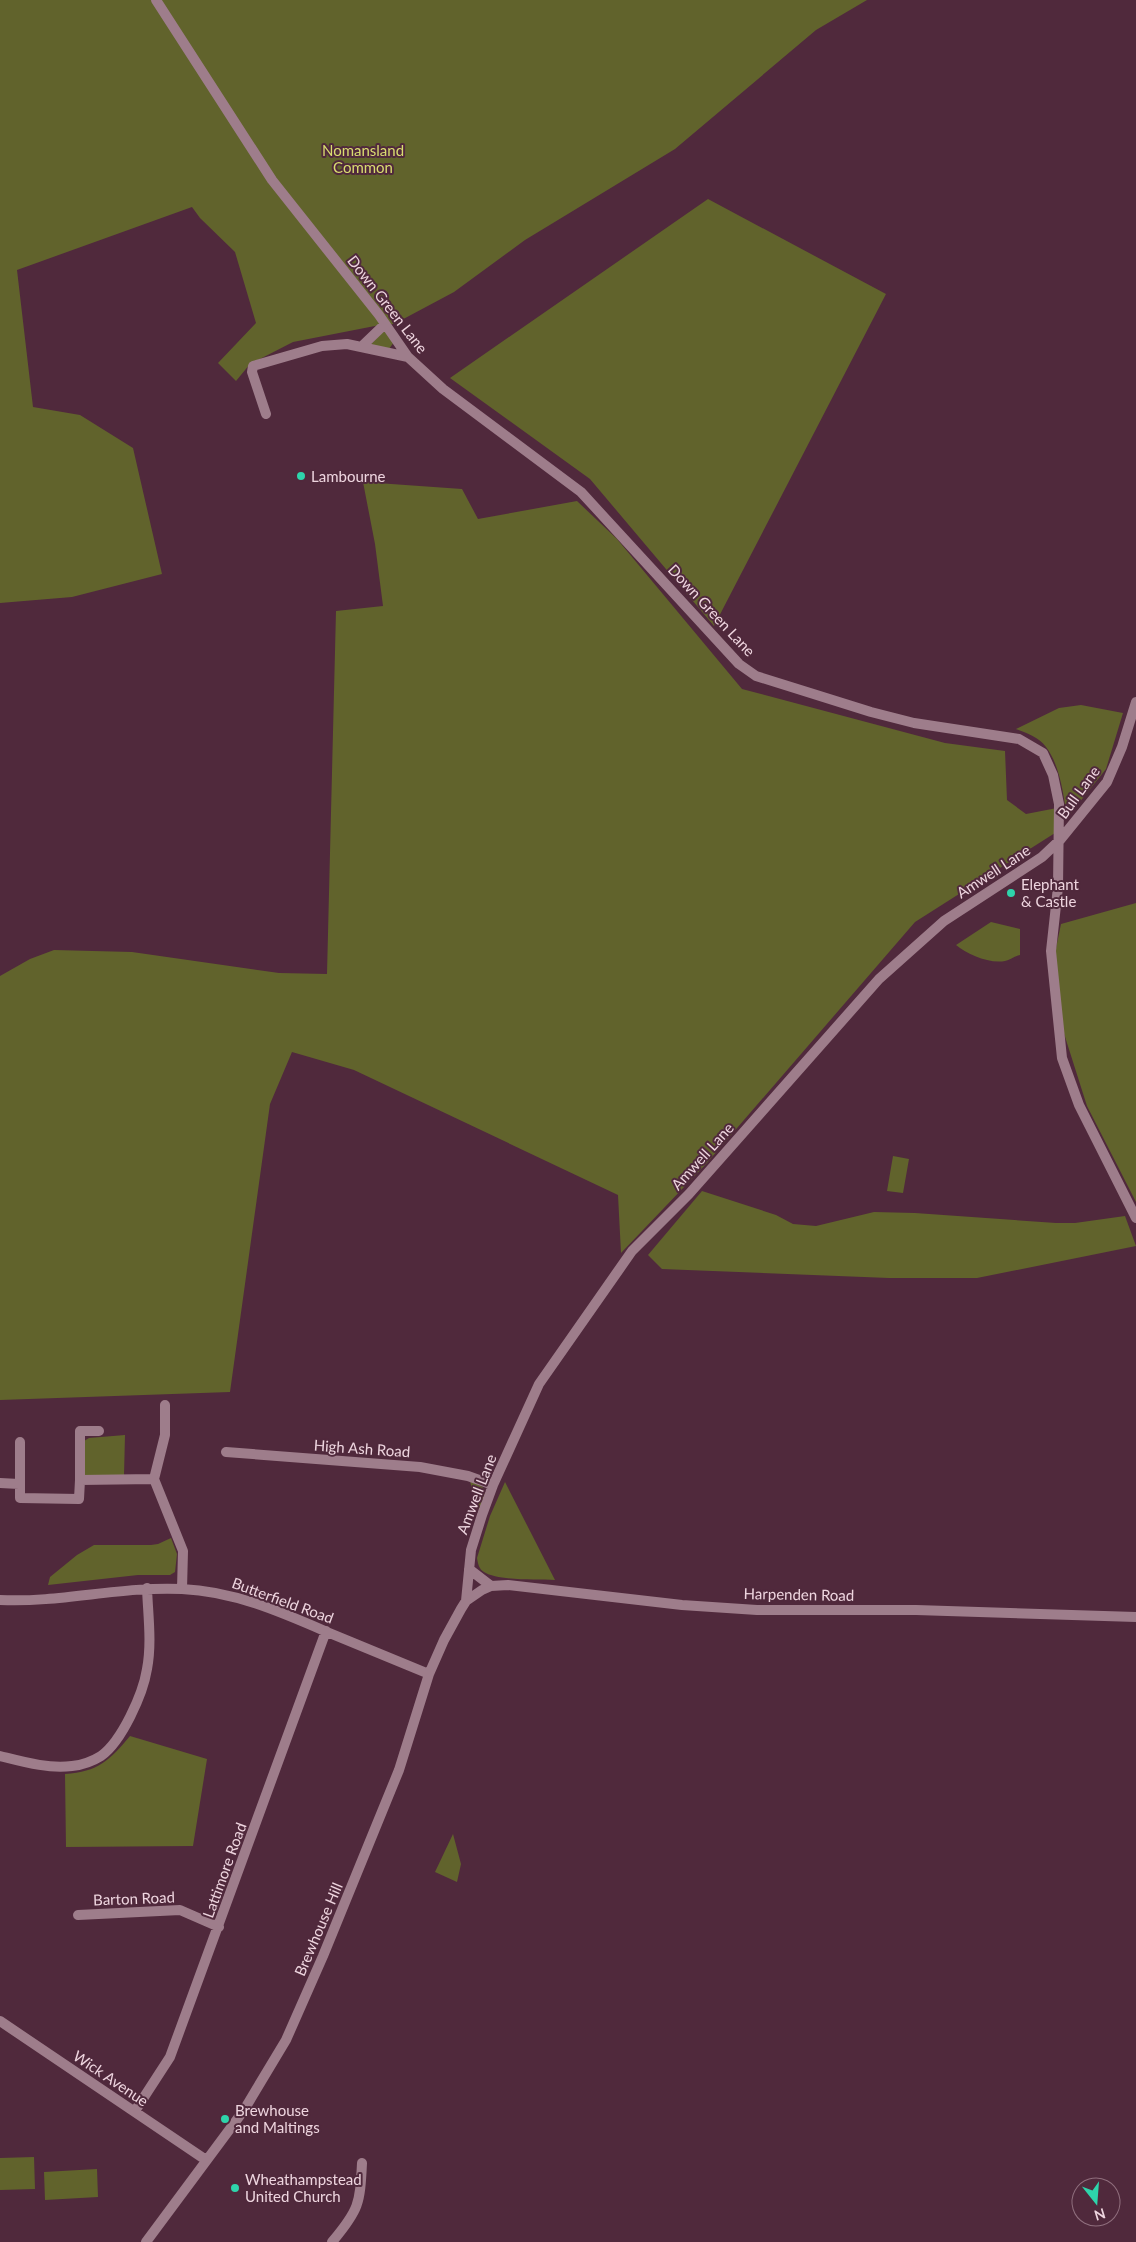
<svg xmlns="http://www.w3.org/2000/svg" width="1136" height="2242" viewBox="0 0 1136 2242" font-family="Lato,sans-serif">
<rect width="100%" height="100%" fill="#50293c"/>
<!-- green -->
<path fill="#61632c" d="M0,0H867L816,30L675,149L525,240L454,292L394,324L380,325L293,342L250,364L236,381L218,363L256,323L235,252L200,218L192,207L17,270L33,407L80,415L133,448L162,574L72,597L0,603Z
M708,199L886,294L714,626L590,479L450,378Z
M385,330L394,342L389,349L369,346Z
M363,482L462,489L478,519L577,501L617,539L742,689L945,743L1005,751L1007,800L1026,814L1057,808L1055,833L915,922L706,1164L621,1253L618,1195L354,1070L292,1052L270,1104L230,1392L0,1400V976L30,959L54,950L132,952L279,973L327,974L336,611L383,606L375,544Z
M1081,705L1123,713L1106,769L1067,818C1064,797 1060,765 1046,747C1039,737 1026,733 1016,729L1059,708Z
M1136,903V1202L1087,1106L1060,1021L1055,953L1061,924Z
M991,922L1020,929V955C1015,956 1010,960 1005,961C989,964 967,954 956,945Z
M893,1156L909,1159L903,1193L887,1191Z
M702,1191L776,1215L793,1224L816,1226L874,1212L915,1213L1056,1223H1075L1125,1216L1136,1246L977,1278H889L662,1269L648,1255Z
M125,1435L124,1475H85L84,1441L89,1438Z
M470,1481C490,1488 487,1493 481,1511L476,1506Z
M505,1482L555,1580C537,1579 498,1581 484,1572C479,1569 478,1564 477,1558L490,1516Z
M171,1538L177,1554L175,1572L170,1575H138L48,1585L50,1577L77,1555L94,1545H151L158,1544Z
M130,1736L207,1759L193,1846L66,1847L65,1774C98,1772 110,1760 130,1736Z
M453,1834L461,1864L457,1882L435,1872Z
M34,2157L35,2189L0,2190V2158Z
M97,2169L98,2197L45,2200L44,2172Z"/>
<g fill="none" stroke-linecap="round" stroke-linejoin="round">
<!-- minor -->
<path stroke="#9e7d8b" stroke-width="10" d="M156,0L272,180L379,315L408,357L443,389L581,492L739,664L756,676L871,712L914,723L1019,739L1043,753L1053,775L1059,804L1058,887L1051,951L1062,1058L1079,1105L1136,1218
M361,347L385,324
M266,414L252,372L253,366L322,346L347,344L408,357
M165,1405V1435L154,1479L183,1551L182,1589
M99,1431H80V1480L154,1479
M20,1442V1498L79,1499L80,1480
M226,1452L420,1467L468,1476L493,1485
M0,1483L19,1484
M469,1569L491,1586
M0,1600C61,1603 121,1586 182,1589C233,1591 281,1612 327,1632C361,1646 395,1660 429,1674
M466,1601L471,1550L482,1515L493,1485L539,1384L632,1251L689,1194L879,979L944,921L1042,857L1060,840L1107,782L1122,747L1136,702
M0,1756C24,1762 48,1769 72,1766C82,1765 93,1761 101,1756C122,1741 143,1694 147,1669C152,1643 148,1615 147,1588
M78,1915L180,1910L219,1927
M0,2021L206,2160
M135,2111L170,2057L326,1631
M146,2242L244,2110L286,2040L323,1956L399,1770L429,1674L444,1640L461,1609L466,1601L482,1590L491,1586L508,1585L682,1605L757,1610H916L1136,1617
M332,2242C359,2210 360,2204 362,2163"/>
</g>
<!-- markers -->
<g fill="#2ed4ab" stroke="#50293c" stroke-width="2">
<circle cx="301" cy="476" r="5"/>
<circle cx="1011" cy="893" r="5"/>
<circle cx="225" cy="2119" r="5"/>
<circle cx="235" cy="2188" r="5"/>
</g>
<g text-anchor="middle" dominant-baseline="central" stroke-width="4" stroke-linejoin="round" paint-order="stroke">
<!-- park labels -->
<g font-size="15" fill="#d9dd70" stroke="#50293c">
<text x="363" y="150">Nomansland<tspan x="363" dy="17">Common</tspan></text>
</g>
<!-- street labels -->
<g font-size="15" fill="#eed5df" stroke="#50293c">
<text transform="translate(388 304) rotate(52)">Down Green Lane</text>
<text transform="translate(712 610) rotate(47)">Down Green Lane</text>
<text transform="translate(1078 792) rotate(-54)">Bull Lane</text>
<text transform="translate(993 871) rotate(-33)">Amwell Lane</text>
<text transform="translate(702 1156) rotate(-48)">Amwell Lane</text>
<text transform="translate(362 1448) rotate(4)">High Ash Road</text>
<text transform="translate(476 1494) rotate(-69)">Amwell Lane</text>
<text transform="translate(799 1594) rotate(1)">Harpenden Road</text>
<text transform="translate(283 1600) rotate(20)">Butterfield Road</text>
<text transform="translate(224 1870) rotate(-70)">Lattimore Road</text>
<text transform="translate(134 1898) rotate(-2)">Barton Road</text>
<text transform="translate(318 1929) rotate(-67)">Brewhouse Hill</text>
<text transform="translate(111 2078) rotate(34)">Wick Avenue</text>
</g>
<!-- poi labels -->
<g font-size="15" fill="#eed5df" stroke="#50293c" text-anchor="start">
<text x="311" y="476">Lambourne</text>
<text x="1021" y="884">Elephant<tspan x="1021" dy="17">&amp; Castle</tspan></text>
<text x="235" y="2110">Brewhouse<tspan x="235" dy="17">and Maltings</tspan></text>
<text x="245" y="2179">Wheathampstead<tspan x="245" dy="17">United Church</tspan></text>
</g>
</g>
<!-- north arrow -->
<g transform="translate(1096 2202) rotate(163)"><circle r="24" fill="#50293c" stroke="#8f6e7d"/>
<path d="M0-4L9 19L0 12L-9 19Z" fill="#2ed4ab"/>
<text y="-8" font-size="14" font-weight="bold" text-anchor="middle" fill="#eed5df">N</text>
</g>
</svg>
